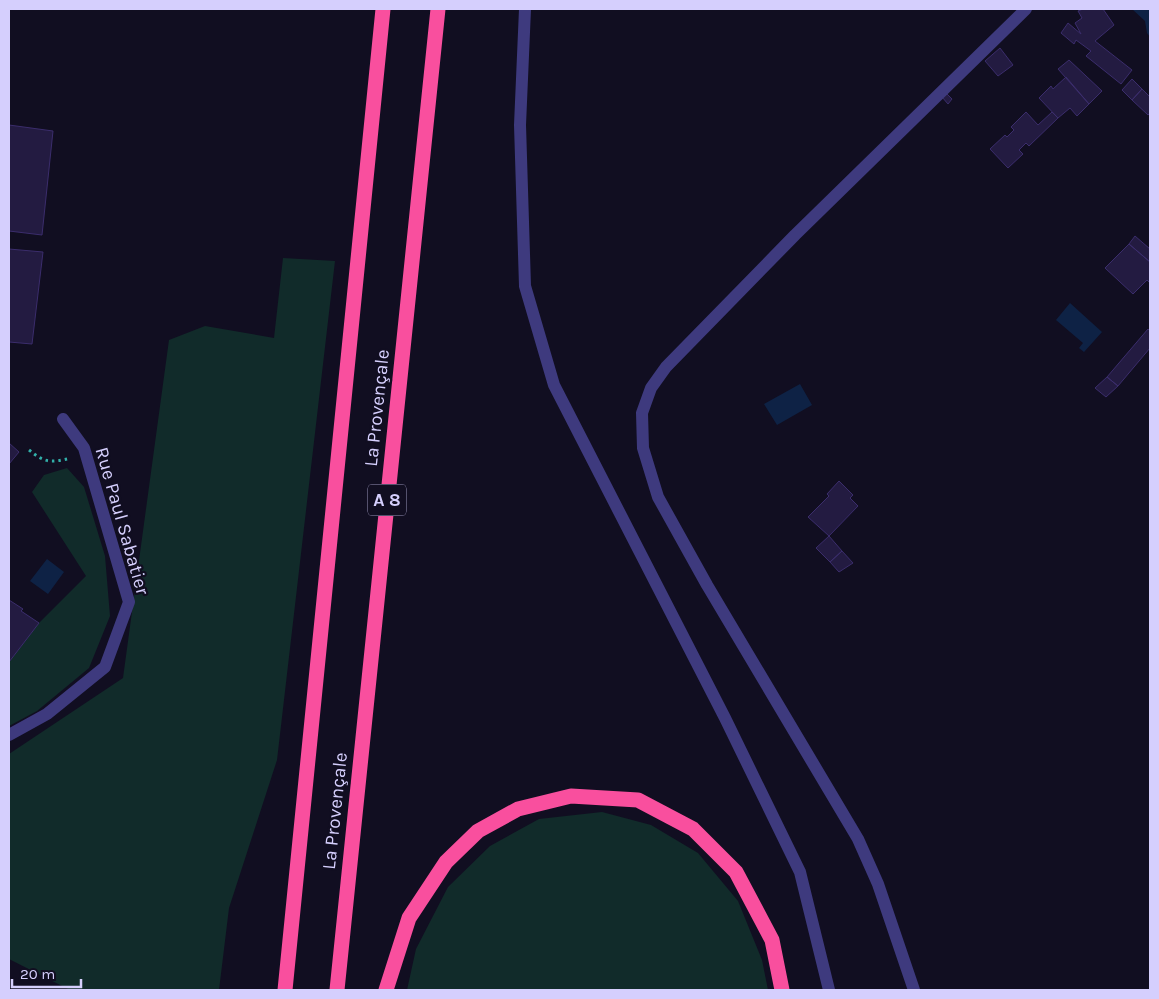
<svg xmlns="http://www.w3.org/2000/svg" width="1159" height="999" viewBox="0 0 1159 999" font-family="Karla,sans-serif">
<rect width="100%" height="100%" fill="#110e21"/>
<!-- green -->
<path fill="#112b2a" d="M283,258L335,261L277,760L229,908L219,990H70L9,959V754L123,678L169,340L205,326L274,338Z
M67,468L84,487L105,556L110,616L89,668L37,711L9,726V662L39,623L86,576L32,492L44,475Z
M602,812L651,825L698,853L738,901L762,960L768,990H407L416,949L448,887L490,846L539,819Z"/>
<!-- water -->
<path fill="#0e2245" d="M1132,9H1150V37L1147,33L1145,21Z
M1070,303L1102,332L1084,352L1079,348L1083,343L1056,320Z
M800,384L812,405L777,425L764,404Z
M47,559L64,572L48,594L30,581Z"/>
<!-- building -->
<path fill="#231b41" stroke="#3b2d6c" d="M1083,9H1103L1114,25L1095,41L1132,70L1121,84L1086,56L1091,51L1076,40L1074,44L1061,33L1068,23L1081,34L1075,23L1082,18L1078,11Z
M1000,48L1013,65L998,76L985,61Z
M1069,60L1102,91L1089,104L1058,69Z
M1066,77L1089,104L1077,116L1070,108L1058,118L1039,98L1051,86L1053,89Z
M1132,79L1142,89L1132,100L1122,90Z
M1142,89L1150,97V113L1148,115L1132,100Z
M947,94L952,99L948,104L942,97Z
M1026,112L1038,125L1052,112L1058,118L1029,146L1026,143L1019,150L1023,154L1008,168L990,149L1005,135L1007,137L1014,130L1011,127Z
M9,125L53,131L42,235L9,231Z
M1135,236L1150,249V262L1129,244Z
M1129,244L1150,262V283L1147,280L1133,294L1105,268Z
M9,249L43,252L32,344L9,342Z
M1148,329L1150,331V348L1118,386L1107,377Z
M1107,377L1118,386L1106,397L1095,388Z
M9,443L19,452L9,464Z
M839,481L853,495L850,498L858,506L829,536L808,517L829,496L827,494Z
M829,536L842,551L830,562L816,548Z
M842,551L853,563L839,572L830,562Z
M9,600L23,609L21,611L39,623L9,662Z"/>
<g fill="none" stroke-linecap="round" stroke-linejoin="round">
<!-- path -->
<path stroke="#32afa9" stroke-width="3" stroke-dasharray="2.5 4" stroke-linecap="butt" d="M29,450C45,463 50,463 71,458"/>
<!-- minor -->
<path stroke="#3e3a7e" stroke-width="12" d="M525,9L520,125L525,286L554,385L725,718L800,872L829,990
M9,735L47,714L105,667L129,602L84,448L63,419
M914,990L878,884L858,839L707,585L658,497L643,448L642,413L651,388L666,367L795,235L1026,9"/>
<!-- highway -->
<path stroke="#f94f9e" stroke-width="15" d="M285,990L383,9
M337,990L438,9
M386,990L409,918L446,862L478,831L518,809L571,796L638,800L693,829L736,872L772,940L782,990"/>
</g>
<g text-anchor="middle" dominant-baseline="central" stroke-width="4.5" stroke-linejoin="round" paint-order="stroke">
<!-- shield labels -->
<rect fill="#110e21" stroke="#9a95bb" stroke-width="1" x="368" y="484.5" width="38" height="31" rx="4"/>
<g font-size="18" font-weight="bold" fill="#d5cffd">
<text x="387" y="500">A 8</text>
</g>
<!-- street labels -->
<g font-size="19" fill="#d5cffd" stroke="#110e21">
<text transform="translate(377 408) rotate(-84)">La Provençale</text>
<text transform="translate(122 521) rotate(74)">Rue Paul Sabatier</text>
<text transform="translate(335 811) rotate(-84)">La Provençale</text>
</g>
</g>
<!-- border -->
<rect width="1159" height="999" fill="none" stroke="#d5cffd" stroke-width="20"/>
<!-- scale -->
<path d="M12 979v8h69v-8" fill="none" stroke="#d5cffd" stroke-width="2.5"/>
<text x="20" y="979" font-size="15" fill="#d5cffd" stroke="#110e21" stroke-width="4" paint-order="stroke">20 m</text>
</svg>
